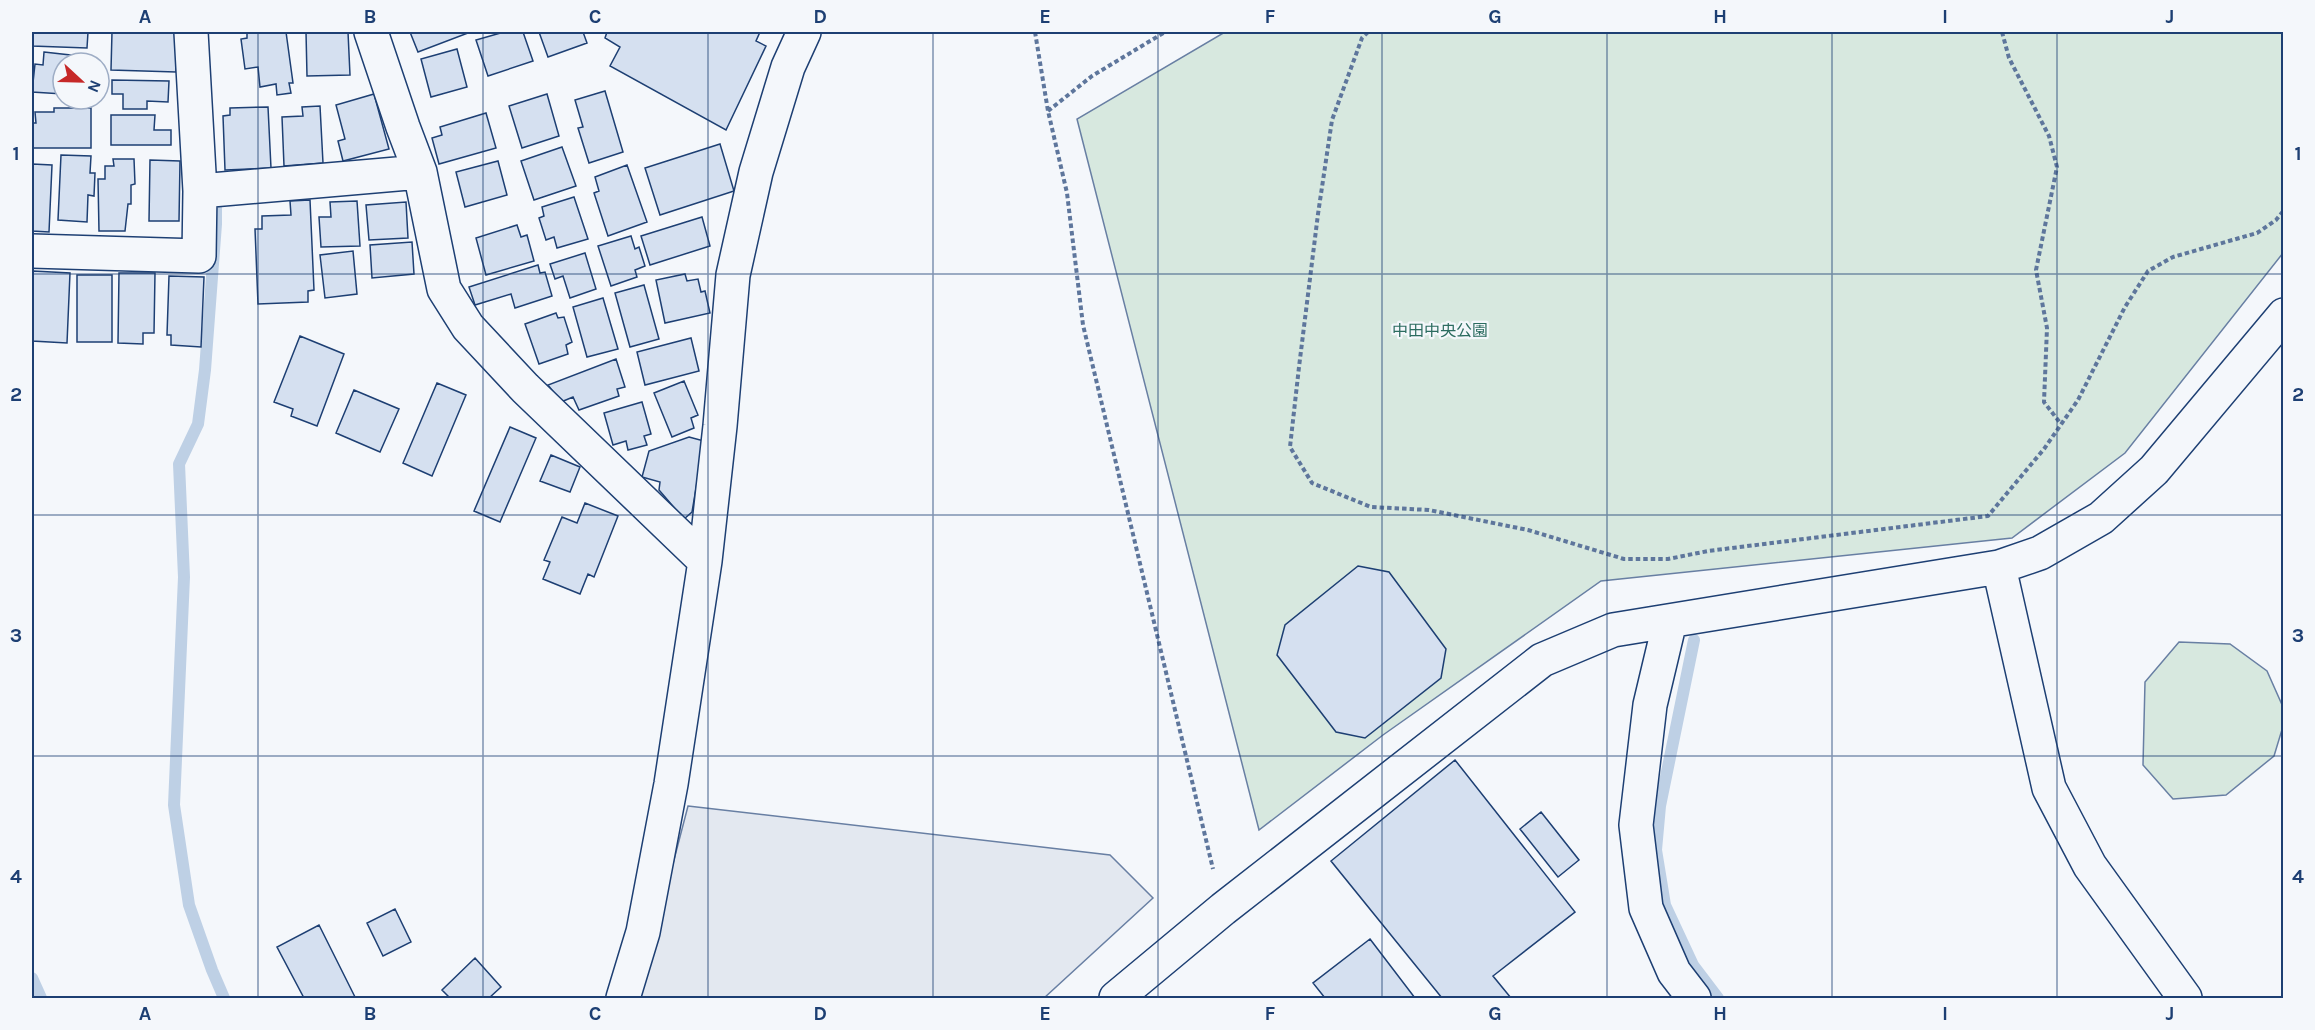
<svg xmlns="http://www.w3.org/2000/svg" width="2315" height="1030" viewBox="0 0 2315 1030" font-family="Karla,'Noto Sans JP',sans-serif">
<rect width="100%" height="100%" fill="#f4f7fb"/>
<!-- green -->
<path fill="#d7e8df" stroke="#687fa3" stroke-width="1.5" d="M1225,32H2283V253L2125,453L2012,538L1601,581L1383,735L1259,830L1077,119Z
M2179,642L2230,644L2267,671L2283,707L2284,723L2274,756L2226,795L2173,799L2143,765L2145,682Z"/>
<!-- parking -->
<path fill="#e3e8f0" stroke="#687fa3" stroke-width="1.5" d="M688,806L1110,855L1153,898L1044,998H638Z"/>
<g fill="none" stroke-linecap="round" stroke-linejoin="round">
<!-- stream -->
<path stroke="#bed0e5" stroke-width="12" d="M216,200V224L205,370L198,424L179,464L184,577L174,805L189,905L212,970L224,998
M1694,640L1660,806L1656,850L1665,905L1693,965L1718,998
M32,978L41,998"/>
</g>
<!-- building -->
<path fill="#d5e0f0" stroke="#1d3f73" stroke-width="1.5" d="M32,32H88L87,48L32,46Z
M112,32H177L176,72L111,70Z
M254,32H286L293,83H289L291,93L277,95L276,84L260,87L258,67L245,69L241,39L247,38V33Z
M306,32H348L350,75L307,76Z
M410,32H468V33L418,52Z
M504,32H523L533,61L488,76L476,40Z
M539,32H583L587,43L548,57Z
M607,32H760L756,41L766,46L726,130L610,66L620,47L605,38Z
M457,49L467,87L431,97L421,59Z
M44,52L88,57L87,63H63V94L32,92L35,64L43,65Z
M112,80L169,81L168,102L147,101V109H123V94H112Z
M605,91L623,152L589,163L578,128L583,127L575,100Z
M374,94L389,149L343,161L338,141L345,139L336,105Z
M547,94L559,136L522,148L509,106Z
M320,106L323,163L284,166L282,117L303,116L302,107Z
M268,107L271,168L225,170L223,116L230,115V108Z
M54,108H91V148H32V123H36L35,112H54Z
M486,113L496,148L439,164L432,138L442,135L440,127Z
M111,115H155L154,130H171V145H111Z
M720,144L734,191L660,215L645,168Z
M562,147L576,186L534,200L521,161Z
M61,155L91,156L90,173H95L94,196L88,195L87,222L58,220Z
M113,159H134L135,184L131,185V204H128L125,231H99L98,179H105V166H114Z
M150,160L180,161L179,221H149Z
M498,161L507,195L465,207L456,172Z
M32,164L52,165L49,232L32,231Z
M627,165L647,222L608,236L594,193L599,191L595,177Z
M574,197L588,239L557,248L554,237L546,240L539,218L544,216L542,207Z
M310,200L314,290L308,291V302L258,304L255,229H262V216L291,215L290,201Z
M357,201L360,246L321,247L319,217H331L330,202Z
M406,202L408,238L369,240L366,205Z
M702,217L710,246L650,265L641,236Z
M517,225L521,237L527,235L534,261L486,275L476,238Z
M631,236L635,249L639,247L645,266L635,270L637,277L611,286L598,246Z
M412,242L414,274L372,278L370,245Z
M353,251L357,294L325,298L320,255Z
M585,253L596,289L570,298L563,276L555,279L550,264Z
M538,265L540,273L545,272L552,296L515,308L511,294L475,305L469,287Z
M33,271L70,273L67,343L32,341Z
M119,273H155L154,333H143V344L118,343Z
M685,274L687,281L698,279L701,292L705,291L710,313L665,323L656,280Z
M77,275H112V342H77Z
M169,276L204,277L201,347L171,345V335H167Z
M644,285L659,339L630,347L615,293Z
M603,298L618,349L587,357L573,307Z
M556,313L558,318L564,317L572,342L566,345L568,354L539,364L525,324Z
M300,336L344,354L317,426L291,416L293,409L274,402Z
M691,338L699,371L645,385L637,352Z
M616,359L625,387L617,389L619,396L579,410L573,397L561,402L548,385Z
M684,381L698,415L691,418L694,428L672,437L654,393Z
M437,383L466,395L432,476L403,463Z
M354,390L399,409L380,452L336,433Z
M642,402L651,434L644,436L647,445L628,450L626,441L613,445L604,413Z
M510,427L536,438L500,522L474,511Z
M689,437L704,441L692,512L684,519L659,490L660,482L642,477L649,451Z
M551,455L580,467L570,492L540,481Z
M585,503L618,516L594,577L588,574L580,594L543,579L550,562L544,560L562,517L577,523Z
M1358,566L1389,572L1446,649L1441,678L1365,738L1336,732L1277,655L1285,625Z
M1455,760L1575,912L1493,976L1511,998H1442L1331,861Z
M1541,812L1579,860L1558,877L1520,829Z
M395,909L411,942L383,956L367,923Z
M319,925L355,997L352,998H304L277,947Z
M1370,939L1415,998H1325L1313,983Z
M475,958L501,987L489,998H450L442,990Z"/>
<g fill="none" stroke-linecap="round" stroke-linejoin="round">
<!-- minor casing -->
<g stroke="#1d3f73" stroke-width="36">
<path id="minor" d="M371,32L403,127L420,172L444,289L468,327L525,388L705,561
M200,191L420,172
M32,251L199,256L200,191L191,32
M1999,567L2049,788L2090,866L2185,998
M1670,621L1650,705L1636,825L1646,908L1674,972L1694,998
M623,998L643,932L671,784L705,561L720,426L733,275L756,172L788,67L804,32
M1116,998L1223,909L1542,660L1613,630L1999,567L2040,553L2101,518L2154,470L2284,315"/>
</g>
<!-- path -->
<path stroke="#5e769c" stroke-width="4" stroke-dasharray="4.5 3" stroke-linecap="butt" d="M1035,32L1048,111L1067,193L1083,325L1213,869
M1368,32L1362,38L1332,120L1318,214L1299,367L1290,447L1312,483L1371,507L1429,510L1528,530L1624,559H1668L1708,551L1988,516L2044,449L2078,400L2125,307L2148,271L2173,257L2257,233L2276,220L2284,210
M2002,32L2009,58L2049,136L2057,167L2036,270L2047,328L2044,402L2061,424
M1048,111L1092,76L1165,32"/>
<!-- minor -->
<use href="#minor" stroke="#f4f7fb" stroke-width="33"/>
</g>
<!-- grid -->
<path fill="none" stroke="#1d3f73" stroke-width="1.5" stroke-opacity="0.55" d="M258,32V998M483,32V998M708,32V998M933,32V998M1158,32V998M1382,32V998M1607,32V998M1832,32V998M2057,32V998M32,274H2284M32,515H2284M32,756H2284"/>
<g text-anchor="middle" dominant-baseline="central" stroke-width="4.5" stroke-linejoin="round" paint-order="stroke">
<!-- park labels -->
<g font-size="16" fill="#2c6c60" stroke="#f4f7fb">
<text x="1440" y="330">中田中央公園</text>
</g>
</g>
<!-- border -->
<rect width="2315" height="1030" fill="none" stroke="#f4f7fb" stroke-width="66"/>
<!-- north arrow -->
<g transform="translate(81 81) rotate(112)"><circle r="28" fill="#f4f7fb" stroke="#9eadc5" stroke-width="1.5"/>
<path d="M0-4.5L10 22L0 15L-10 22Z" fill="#c62828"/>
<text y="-9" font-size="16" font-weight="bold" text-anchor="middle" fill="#1d3f73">N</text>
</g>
<rect x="33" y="33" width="2249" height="964" fill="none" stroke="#1d3f73" stroke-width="2"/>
<g font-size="20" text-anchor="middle" font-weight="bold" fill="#1d3f73">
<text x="145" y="23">A</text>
<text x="370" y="23">B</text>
<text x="595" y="23">C</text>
<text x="820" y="23">D</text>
<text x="1045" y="23">E</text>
<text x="1270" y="23">F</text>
<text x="1495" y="23">G</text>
<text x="1720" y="23">H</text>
<text x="1945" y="23">I</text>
<text x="2170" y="23">J</text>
<text x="16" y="160">1</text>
<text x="2298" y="160">1</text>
<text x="16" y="401">2</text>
<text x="2298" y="401">2</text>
<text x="16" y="642">3</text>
<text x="2298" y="642">3</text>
<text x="16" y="883">4</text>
<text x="2298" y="883">4</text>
<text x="145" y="1020">A</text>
<text x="370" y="1020">B</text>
<text x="595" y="1020">C</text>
<text x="820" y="1020">D</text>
<text x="1045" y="1020">E</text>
<text x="1270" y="1020">F</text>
<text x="1495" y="1020">G</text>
<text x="1720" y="1020">H</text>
<text x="1945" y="1020">I</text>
<text x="2170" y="1020">J</text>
</g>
</svg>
